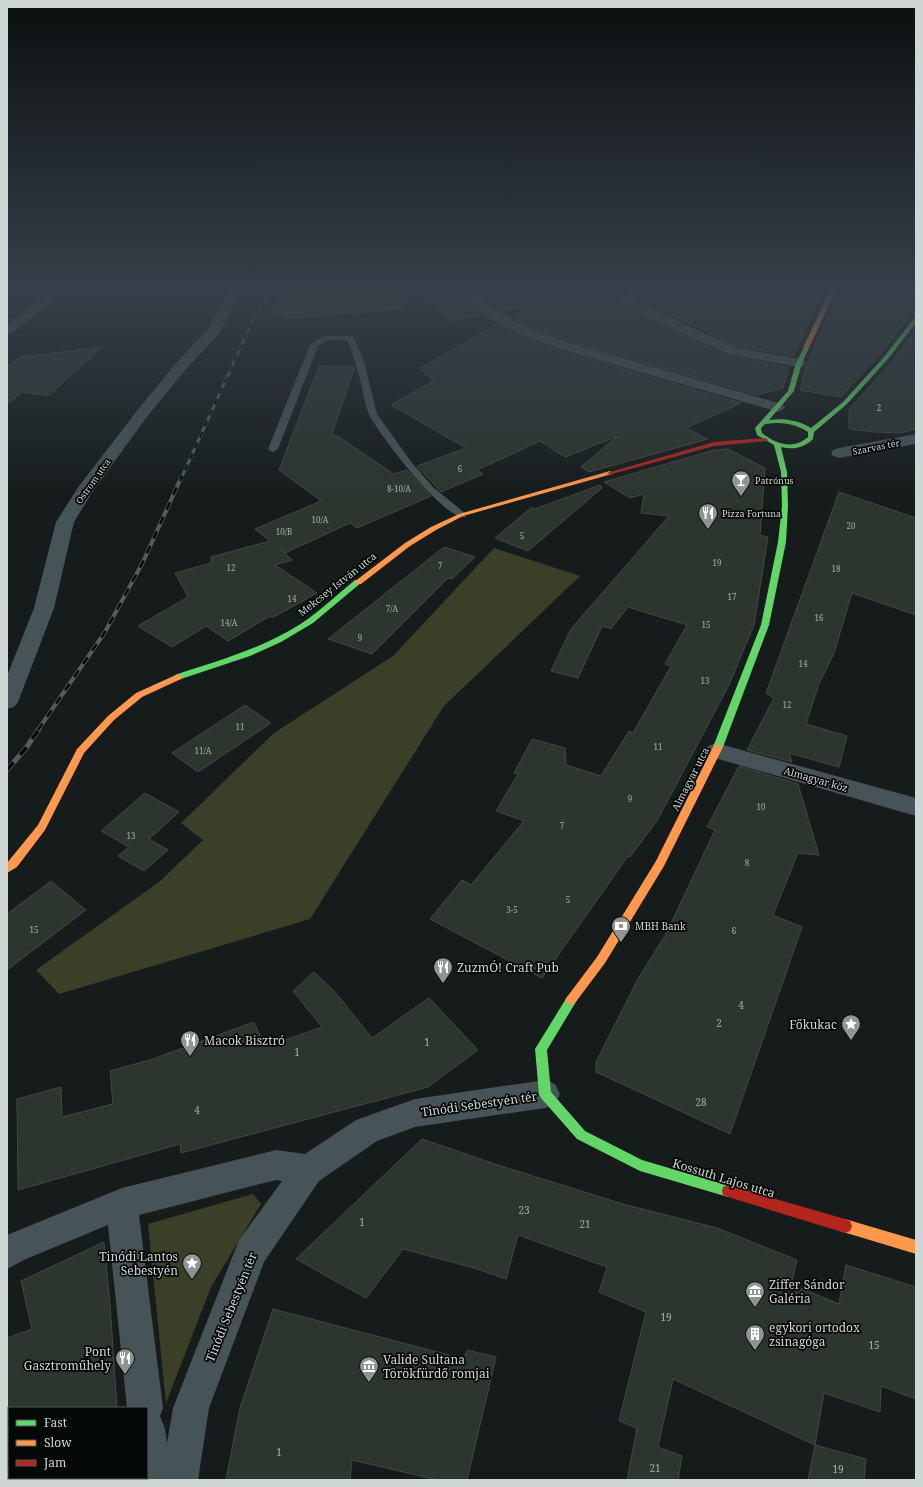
<svg xmlns="http://www.w3.org/2000/svg" width="923" height="1487" viewBox="0 0 923 1487" font-family="'Noto Serif',serif">
<rect width="100%" height="100%" fill="#161c1b"/>
<!-- green -->
<path fill="#3b3f27" d="M286,290H396L408,309L289,319L269,315Z
M494,548L580,576L444,706L310,919L59,994L36,970L159,882L203,840L181,823L274,733L393,656Z
M253,1194L261,1204L211,1287L166,1403L148,1224Z"/>
<!-- building -->
<path fill="#2d352f" stroke="#434846" d="M413,290H454L482,315L450,321Z
M471,290H598L600,294L684,336L728,355L789,367L783,388L757,395L570,342L525,325L511,317L530,306L502,311Z
M639,290H825L793,356L738,347L635,298Z
M840,290H916V314L910,315L880,354L841,397L800,390L807,364Z
M498,324L513,333L559,350L741,403L686,428L708,439L589,472L581,467L618,436L565,457L540,441L477,470L483,474L441,492L417,466L466,448L391,405L433,381L420,368Z
M916,330V429L900,433L874,432L849,429V409L892,362Z
M102,347L48,396L22,392L7,404V366L21,357Z
M319,366L355,367L331,437L336,435L394,474L407,470L431,496L357,528L350,523L285,553L280,549L292,560L275,565L317,593L272,618L270,616L228,641L206,626L172,647L138,626L188,597L175,573L211,563V557L270,541L255,529L321,501L279,470Z
M728,449L765,468L760,535L768,537L754,625L729,685L657,821L630,857L628,856L542,978L430,919L462,880L471,885L524,821L496,811L518,774L514,773L532,739L565,748L566,765L601,776L629,731L633,733L671,666L665,664L687,625L628,607L611,629L602,626L578,678L551,671L571,629L669,516L641,513L644,494L630,498L604,482L714,450Z
M600,485L602,488L528,551L495,538L532,507L535,509Z
M839,492L916,518V615L852,593L834,653L819,684L806,724L847,736L839,767L789,753L792,762L747,750L774,698L766,693Z
M444,547L475,557L452,579L448,578L372,654L328,639Z
M245,705L271,723L198,772L172,753Z
M739,766L798,784L819,855L798,853L773,915L802,927L730,1134L596,1072V1062L639,977L666,934L715,830L707,827Z
M145,793L179,812L149,839L168,850L144,871L118,856L129,847L101,831Z
M51,881L86,910L7,970V914Z
M314,972L335,992L372,1038L429,998L478,1050L428,1087L181,1153L180,1144L18,1190L17,1099L61,1087L62,1117L113,1104L110,1071L153,1059L254,1022L265,1047L322,1027L293,991Z
M422,1139L504,1167L623,1204L717,1228L797,1260L791,1284L839,1304L846,1265L916,1287V1399L881,1386L880,1412L824,1393L815,1445L673,1379L658,1447L682,1456L678,1480H627L637,1428L619,1421L646,1312L599,1292L607,1267L518,1235L506,1279L474,1268L403,1249L366,1298L296,1259Z
M104,1242L110,1304L117,1408H7V1338L32,1329L21,1281Z
M273,1309L464,1359L467,1350L496,1357L467,1480H438L352,1460L350,1480H226L240,1408Z
M815,1445L866,1459L864,1480H808Z"/>
<g fill="none" stroke-linecap="round" stroke-linejoin="round">
<!-- lane -->
<path fill="#465457" fill-rule="evenodd" d="M630,290H638L631,303H625L624,301Z
M324,336H353L364,361L377,414L412,463L434,488L465,513L466,515L465,517C446,522 377,432 369,414C365,406 364,396 362,387C358,371 354,356 347,340H329L318,346L278,449L273,452L270,451L268,449L310,345Z"/>
<!-- street -->
<path fill="#465457" fill-rule="evenodd" d="M53,290H67L12,333L7,334V324Z
M229,290H241L219,334L186,369L146,418L93,491L74,522L54,608L18,702L14,707L7,709V676L34,608L56,522L79,486L136,412L176,363L208,329Z
M455,290H469L496,310L524,326L570,343L782,404L785,407L782,410L777,412L772,410L560,349L514,332L486,316Z
M599,290H615L695,329L738,348L799,359L804,360L806,363L804,366L799,367L729,354L685,335L601,293Z
M916,434V444L839,458L833,456L831,453L833,450L839,448Z
M716,743L916,798V816L708,756L705,751L708,746Z
M545,1080L555,1084L560,1094L555,1104L545,1108L415,1127L377,1141L319,1181L264,1262L209,1408L198,1480H134V1478H147V1408H127L108,1225L26,1259L7,1269V1235L122,1188L276,1150L305,1154L356,1120L415,1099ZM276,1180L282,1181L239,1240L173,1408L167,1443L165,1429L160,1416L163,1408L139,1215Z"/>
<!-- fast -->
<path fill="#63d668" fill-rule="evenodd" d="M916,317V323L888,359L847,404L814,432L813,439C804,448 793,450 781,447L787,472L788,506L786,542L769,625L723,747L718,750L715,749L713,747L761,625L778,542L782,506L781,472L774,445L757,435L755,428L788,391L796,363L804,347L809,348L802,363L794,391L769,420C784,418 798,420 811,428L843,402L884,357L914,318ZM775,423C788,423 797,425 808,432V437C793,450 776,444 762,433L761,428L765,424Z
M355,580H358L362,582L313,623L281,642L250,656L178,680L174,677L175,675C220,660 268,647 308,619C324,607 339,593 355,580Z
M571,995L575,997L577,1000L547,1050L551,1092L585,1131L642,1160L733,1187L734,1191L733,1195L728,1197L640,1171L577,1139L541,1098L539,1094L535,1049L567,997Z"/>
<!-- slow -->
<path fill="#ff974d" fill-rule="evenodd" d="M830,290H836L809,348L804,349L803,348Z
M610,471L613,473L612,474L463,516L436,530L410,546L361,584H358L354,582L405,543L431,527L459,514Z
M178,674L182,677L181,679L142,697L114,720L84,753L45,830L17,867L7,873V863L38,825L77,749L108,716L136,693Z
M718,744L723,747L664,866L605,963L575,1003L571,1005L567,1003L565,1000L567,997L597,957L656,861L713,747Z
M845,1219L916,1240V1254L840,1231L838,1226L840,1221Z"/>
<!-- jam -->
<path fill="#b3261e" fill-rule="evenodd" d="M765,438L768,440L767,441L714,446L612,474L610,475L607,473L714,442Z
M728,1185L845,1219L850,1221L852,1226L850,1231L845,1233L728,1197L723,1195L722,1191L723,1187Z"/>
<!-- rail-far2 casing -->
<g stroke="#535d5e" stroke-width="3">
<path id="rail-far2" d="M180,481L253,320L273,290"/>
</g>
<!-- rail-far1 casing -->
<g stroke="#535d5e" stroke-width="4">
<path id="rail-far1" d="M38,730L105,632L143,562L180,480"/>
</g>
<!-- rail casing -->
<g stroke="#535d5e" stroke-width="5">
<path id="rail" d="M7,770L26,748L39,729"/>
</g>
<!-- rail-far2 -->
<use href="#rail-far2" stroke="#040807" stroke-width="2" stroke-dasharray="6" stroke-linecap="butt"/>
<!-- rail-far1 -->
<use href="#rail-far1" stroke="#040807" stroke-width="2.5" stroke-dasharray="8" stroke-linecap="butt"/>
<!-- rail -->
<use href="#rail" stroke="#040807" stroke-width="3.5" stroke-dasharray="10" stroke-linecap="butt"/>
</g>
<!-- sky -->
<linearGradient id="sky" x2="0" y2="1"><stop stop-color="#0c0f0f"/><stop offset="0.58" stop-color="#36404a"/><stop offset="1" stop-color="#36404a" stop-opacity="0"/></linearGradient>
<rect width="923" height="498" fill="url(#sky)"/>
<!-- icons -->
<defs>
<g id="bar-pin" transform="scale(1)"><path d="M0 17L-7.5 6A9.5 9.5 0 1 1 7.5 6Z" fill="#8e9694" stroke="#040807"/><path d="M-6-5H6L.8 .8V4.5H3.5V6h-7V4.5H-.8V.8Z" fill="#fff"/></g>
<g id="restaurant-pin" transform="scale(1)"><path d="M0 17L-7.5 6A9.5 9.5 0 1 1 7.5 6Z" fill="#8e9694" stroke="#040807"/><path d="M-5-6h1v4h1v-4h1v4h1v-4h1v5L-1.5 .5V6h-2V.5L-5-1ZM5-6V6H3V1.5H1.5Q1.5-4 5-6Z" fill="#fff"/></g>
<g id="bank-pin" transform="scale(1)"><path d="M0 17L-7.5 6A9.5 9.5 0 1 1 7.5 6Z" fill="#8e9694" stroke="#040807"/><path d="M-6-4H6V4H-6ZM0-2.3a2.3 2.3 0 1 0 0 4.6a2.3 2.3 0 1 0 0-4.6Z" fill="#fff"/></g>
<g id="sight-pin" transform="scale(1)"><path d="M0 17L-7.5 6A9.5 9.5 0 1 1 7.5 6Z" fill="#8e9694" stroke="#040807"/><path d="M0-6L1.8-2.2L6-1.7L2.9 1.2L3.7 5.4L0 3.3L-3.7 5.4L-2.9 1.2L-6-1.7L-1.8-2.2Z" fill="#fff"/></g>
<g id="museum-pin" transform="scale(1)"><path d="M0 17L-7.5 6A9.5 9.5 0 1 1 7.5 6Z" fill="#8e9694" stroke="#040807"/><path d="M0-6L6-3V-2H-6V-3ZM-5-1h2V3h-2ZM-1-1h2V3h-2ZM3-1h2V3H3ZM-6 4H6V6H-6Z" fill="#fff"/></g>
<g id="building-pin" transform="scale(1)"><path d="M0 17L-7.5 6A9.5 9.5 0 1 1 7.5 6Z" fill="#8e9694" stroke="#040807"/><path d="M-4-6H4V6H1V3H-1V6H-4ZM-2.5-4.3h1.7v1.8h-1.7ZM.8-4.3h1.7v1.8H.8ZM-2.5-1h1.7V.8h-1.7ZM.8-1h1.7V.8H.8Z" fill="#fff"/></g>
</defs>
<g fill-rule="evenodd">
<use href="#bar-pin" x="741" y="480"/>
<use href="#restaurant-pin" x="708" y="513"/>
<use href="#bank-pin" x="621" y="926"/>
<use href="#restaurant-pin" x="443" y="967"/>
<use href="#sight-pin" x="851" y="1024"/>
<use href="#restaurant-pin" x="190" y="1040"/>
<use href="#sight-pin" x="192" y="1263"/>
<use href="#museum-pin" x="755" y="1291"/>
<use href="#building-pin" x="755" y="1334"/>
<use href="#restaurant-pin" x="125" y="1358"/>
<use href="#museum-pin" x="369" y="1366"/>
</g>
<g text-anchor="middle" dominant-baseline="central" stroke-width="3.5" stroke-linejoin="round" paint-order="stroke">
<!-- number labels -->
<g font-size="8" fill="#a6aeac">
<text x="879" y="407">2</text>
<text x="460" y="468">6</text>
<text x="399" y="488">8-10/A</text>
<text x="320" y="519">10/A</text>
<text x="851" y="525">20</text>
<text x="284" y="531">10/B</text>
<text x="522" y="535">5</text>
<text x="717" y="562">19</text>
<text x="440" y="565">7</text>
<text x="231" y="567">12</text>
<text x="836" y="568">18</text>
<text x="732" y="596">17</text>
<text x="292" y="598">14</text>
<text x="392" y="608">7/A</text>
<text x="819" y="617">16</text>
<text x="229" y="622">14/A</text>
<text x="706" y="624">15</text>
<text x="360" y="637">9</text>
<text x="803" y="663">14</text>
<text x="705" y="680">13</text>
<text x="787" y="704">12</text>
<text x="240" y="726">11</text>
<text x="658" y="746">11</text>
<text x="203" y="750">11/A</text>
<text x="630" y="798">9</text>
<text x="761" y="806">10</text>
<text x="562" y="825">7</text>
<text x="131" y="835">13</text>
<text x="747" y="862">8</text>
<text x="568" y="899">5</text>
<text x="512" y="909">3-5</text>
<text x="34" y="929">15</text>
<text x="734" y="930">6</text>
</g>
<!-- far-street labels -->
<g font-size="9" fill="#cfd7d5" stroke="#040807">
<text transform="translate(876 447) rotate(-11)">Szarvas tér</text>
<text transform="translate(93 481) rotate(-55)">Ostrom utca</text>
</g>
<!-- far-poi labels -->
<g font-size="9" fill="#cfd7d5" stroke="#040807" text-anchor="start">
<text x="755" y="480">Patrónus</text>
<text x="722" y="513">Pizza Fortuna</text>
</g>
<!-- street labels -->
<g font-size="10" fill="#cfd7d5" stroke="#040807">
<text transform="translate(337 584) rotate(-38)">Mekcsey István utca</text>
<text transform="translate(690 779) rotate(-63)">Almagyar utca</text>
<text transform="translate(816 779) rotate(16)">Almagyar köz</text>
</g>
<!-- poi labels -->
<g font-size="10" fill="#cfd7d5" stroke="#040807" text-anchor="start">
<text x="635" y="926">MBH Bank</text>
</g>
<!-- near-number labels -->
<g font-size="10" fill="#a6aeac">
<text x="741" y="1005">4</text>
<text x="719" y="1023">2</text>
<text x="427" y="1042">1</text>
<text x="297" y="1052">1</text>
<text x="701" y="1102">28</text>
<text x="197" y="1110">4</text>
<text x="524" y="1210">23</text>
<text x="362" y="1222">1</text>
<text x="585" y="1224">21</text>
<text x="666" y="1317">19</text>
<text x="874" y="1345">15</text>
<text x="279" y="1452">1</text>
<text x="655" y="1468">21</text>
<text x="838" y="1469">19</text>
</g>
<!-- near-poi labels -->
<g font-size="12" fill="#cfd7d5" stroke="#040807" text-anchor="start">
<text x="457" y="967">ZuzmÓ! Craft Pub</text>
<text x="837" y="1024" text-anchor="end">Főkukac</text>
<text x="204" y="1040">Macok Bisztró</text>
<text x="178" y="1256" text-anchor="end">Tinódi Lantos<tspan x="178" dy="14">Sebestyén</tspan></text>
<text x="769" y="1284">Ziffer Sándor<tspan x="769" dy="14">Galéria</tspan></text>
<text x="769" y="1327">egykori ortodox<tspan x="769" dy="14">zsinagóga</tspan></text>
<text x="111" y="1351" text-anchor="end">Pont<tspan x="111" dy="14">Gasztroműhely</tspan></text>
<text x="383" y="1359">Valide Sultana<tspan x="383" dy="14">Törökfürdő romjai</tspan></text>
</g>
<!-- near-street labels -->
<g font-size="12" fill="#cfd7d5" stroke="#040807">
<text transform="translate(479 1104) rotate(-8)">Tinódi Sebestyén tér</text>
<text transform="translate(724 1178) rotate(17)">Kossuth Lajos utca</text>
<text transform="translate(231 1307) rotate(-68)">Tinódi Sebestyén tér</text>
</g>
</g>
<!-- border -->
<rect width="923" height="1487" fill="none" stroke="#cfd7d5" stroke-width="16"/>
<!-- legend -->
<rect x="8" y="1407" width="140" height="72" fill="#040807" stroke="#555b59"/>
<rect x="16" y="1420" width="20" height="6" fill="#63d668" stroke="#555b59"/>
<text x="44" y="1427" font-size="12" fill="#cfd7d5">Fast</text>
<rect x="16" y="1440" width="20" height="6" fill="#ff974d" stroke="#555b59"/>
<text x="44" y="1447" font-size="12" fill="#cfd7d5">Slow</text>
<rect x="16" y="1460" width="20" height="6" fill="#b3261e" stroke="#555b59"/>
<text x="44" y="1467" font-size="12" fill="#cfd7d5">Jam</text>
</svg>
